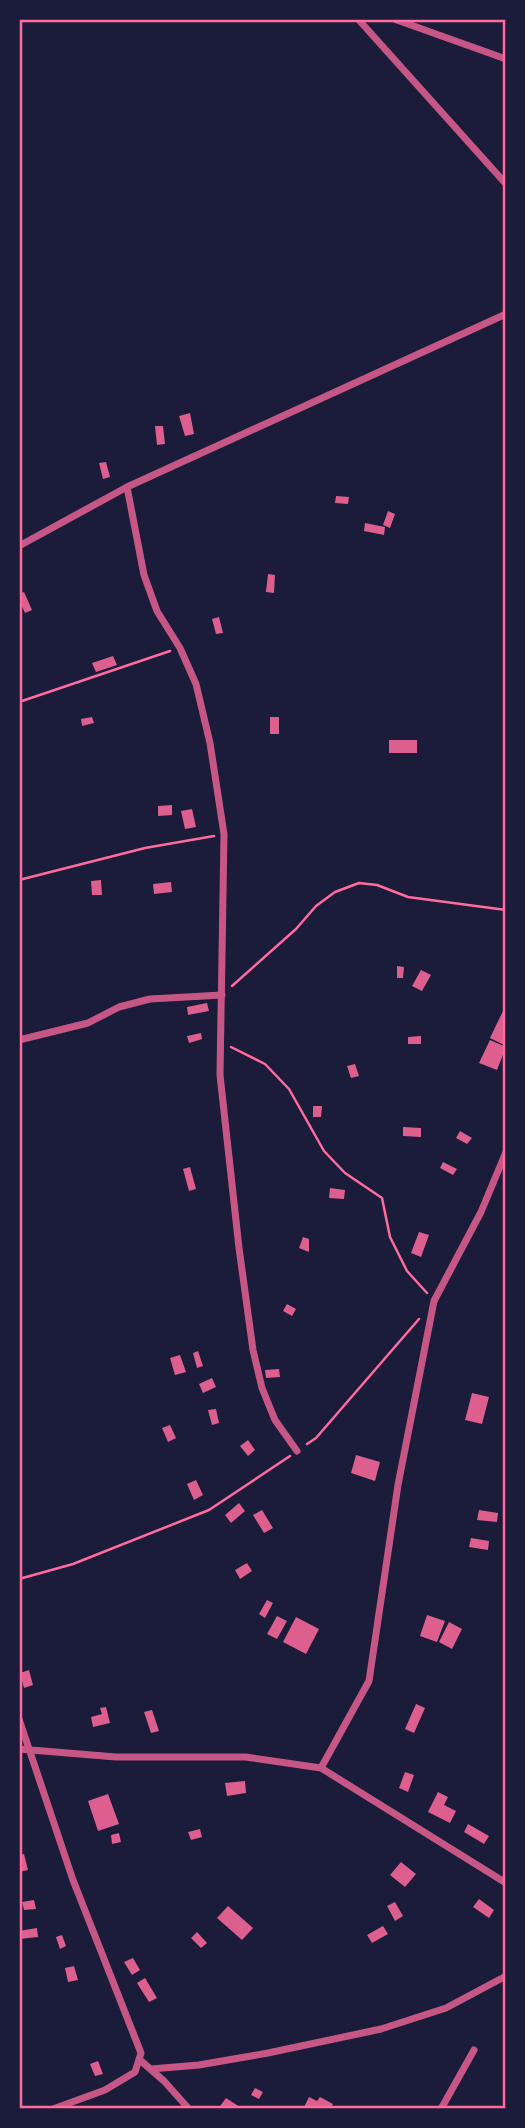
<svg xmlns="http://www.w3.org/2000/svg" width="525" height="2128" viewBox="0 0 525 2128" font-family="'Roboto Serif',serif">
<rect width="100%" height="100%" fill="#1b1b3a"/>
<!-- building -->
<path fill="#dd5f8e" d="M190,413L194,434L185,436L179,416Z
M155,426H163L165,444L157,445Z
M106,462L110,477L103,479L99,463Z
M336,496L349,497L348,504L335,503Z
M388,511L395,514L390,528L383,525Z
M365,523L385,527L384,535L364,531Z
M268,574L275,575L274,593L266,592Z
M24,592L32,610L25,613L19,600V594Z
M219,617L223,633L216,634L212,619Z
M113,656L117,665L96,672L92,663Z
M92,717L94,723L82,726L81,719Z
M270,717H279V734H270Z
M389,740H417V753H389Z
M172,805V815L158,816V806Z
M192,809L196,827L185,829L181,811Z
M101,880L102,895H92L91,881Z
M171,882L172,892L154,894L153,884Z
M397,966L404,967L403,978H397Z
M421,970L431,975L422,991L412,986Z
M207,1003L209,1011L188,1015L187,1007Z
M503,1011L506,1013L504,1045L490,1038Z
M201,1033L202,1039L189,1043L187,1036Z
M421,1036V1044H408V1037Z
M490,1040L506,1047L497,1070L479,1063Z
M355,1064L359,1076L351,1078L347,1066Z
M313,1106H322L321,1117H313Z
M403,1127L421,1128V1137L403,1136Z
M460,1131L472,1138L467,1144L456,1138Z
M443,1162L457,1169L453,1175L440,1168Z
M190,1167L196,1189L189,1191L183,1169Z
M330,1188L345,1190L344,1199L329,1198Z
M419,1232L429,1235L421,1257L411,1253Z
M303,1237L309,1239V1252L299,1248Z
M287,1304L296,1309L292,1316L283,1311Z
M198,1351L203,1366L197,1368L193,1353Z
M180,1355L186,1372L175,1375L170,1358Z
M279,1369L280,1377L266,1378L265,1370Z
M212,1378L216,1387L203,1393L199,1384Z
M472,1393L489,1397L482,1424L465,1420Z
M216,1409L219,1423L212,1425L208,1410Z
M170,1425L176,1438L168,1442L162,1428Z
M248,1440L255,1450L248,1456L240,1446Z
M356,1455L380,1462L375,1481L351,1473Z
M196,1480L203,1495L194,1500L187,1484Z
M239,1503L245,1511L231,1523L225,1515Z
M262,1510L273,1528L264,1533L253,1515Z
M479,1510L498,1513L497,1522L477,1520Z
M471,1538L489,1541L488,1550L469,1547Z
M247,1563L252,1571L240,1579L235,1570Z
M267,1600L273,1603L265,1618L259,1614Z
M427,1615L445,1621L437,1642L420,1636Z
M277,1616L287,1621L277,1639L267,1634Z
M296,1617L319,1629L306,1654L283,1642Z
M449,1622L462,1629L452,1649L439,1642Z
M29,1670L33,1685L24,1688L20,1673Z
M416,1704L425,1708L414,1733L405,1729Z
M106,1707L110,1723L93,1727L91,1717L102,1714L100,1708Z
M152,1710L159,1731L151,1733L144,1712Z
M405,1772L414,1775L408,1792L399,1788Z
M245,1781L246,1793L227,1796L225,1783Z
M438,1792L448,1797L444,1805L456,1811L450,1823L428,1812Z
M108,1794L119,1824L98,1831L88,1801Z
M468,1824L489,1836L484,1844L464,1832Z
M200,1829L202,1837L191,1840L188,1832Z
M119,1833L121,1842L112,1844L111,1835Z
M24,1854L28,1870L19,1872V1855Z
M401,1862L416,1874L405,1887L390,1875Z
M479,1899L494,1910L489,1918L473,1907Z
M34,1900L36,1909L24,1910L22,1902Z
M395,1902L403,1916L395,1921L387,1906Z
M228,1906L253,1928L242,1940L217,1918Z
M383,1926L388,1934L372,1943L367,1935Z
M37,1928L38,1937L19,1939V1931Z
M197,1932L207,1943L201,1948L191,1938Z
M62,1935L66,1946L60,1949L56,1937Z
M133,1958L140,1970L132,1975L124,1962Z
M74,1966L78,1980L68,1982L65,1968Z
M145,1978L157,1998L149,2002L137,1983Z
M98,2061L103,2074L95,2076L90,2064Z
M255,2088L263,2092L259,2099L251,2095Z
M309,2097L317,2101L320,2097L333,2104L330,2109H303Z
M226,2098L243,2109H218Z"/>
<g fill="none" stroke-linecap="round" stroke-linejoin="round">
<!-- path -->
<path stroke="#ff6b9d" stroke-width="2.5" d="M19,702L170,651
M19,880L145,848L214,836
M232,986L296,929L316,906L335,892L359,883L377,885L408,897L506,910
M231,1047L265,1064L289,1089L324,1151L345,1173L382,1198L390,1237L407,1271L427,1293
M307,1444L316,1438L419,1319
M19,1579L73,1564L209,1510L290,1456"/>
<!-- minor -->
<path stroke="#c65784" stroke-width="7" d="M358,19L506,184
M394,19L506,59
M127,487L144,575L157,611L180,648L196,684L210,743L224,834L220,1075L239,1248L253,1350L262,1388L275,1420L297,1451
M19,546L127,487L506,314
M19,1040L88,1023L119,1007L150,999L222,995
M19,1719L73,1880L141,2053L135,2072L105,2090L53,2109
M19,1749L116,1757H246L321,1768L506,1883
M321,1768L369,1681L398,1485L434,1301L481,1212L506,1152
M140,2060L164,2081L189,2109
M151,2069L199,2065L268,2053L381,2029L446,2008L506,1976
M441,2109L474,2050"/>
</g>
<!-- border -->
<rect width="525" height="2128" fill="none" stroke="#1b1b3a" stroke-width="42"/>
<rect x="21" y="21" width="483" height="2086" fill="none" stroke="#ff6b9d" stroke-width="2.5"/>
</svg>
